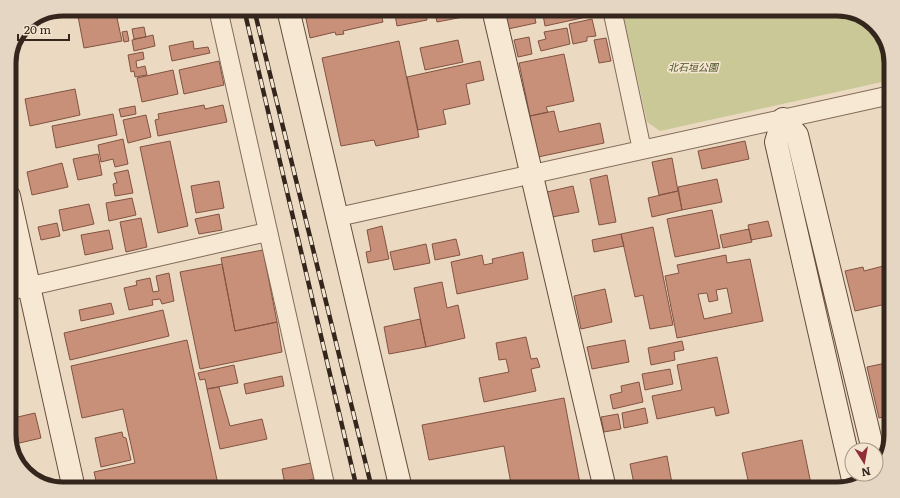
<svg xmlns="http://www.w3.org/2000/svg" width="900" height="498" viewBox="0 0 900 498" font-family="Literata,'Noto Sans JP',serif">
<rect width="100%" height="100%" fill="#ebdac1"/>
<!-- green -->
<path fill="#c9c896" d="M622,9H837L864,16L884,36L891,59V80L660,131L647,122Z"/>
<!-- building -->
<path fill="#c89079" stroke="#825341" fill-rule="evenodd" d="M88,9H115L122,41L84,48L77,11Z
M304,9H383L384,10L380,11L383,22L343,31L344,34L336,35L335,32L310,38Z
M394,9H425L427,20L397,26Z
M434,9H467L468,16L437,22Z
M524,9H533L536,23L508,29L505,13Z
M542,9H581L582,18L545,26Z
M592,19L596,36L587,37V41L573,44L569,24Z
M144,27L146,37L134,39L132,29Z
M567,28L570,44L541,51L538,41L546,39L544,32Z
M127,31L129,41L124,42L122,32Z
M153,35L155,46L134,51L132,40Z
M529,37L532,54L518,57L514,40Z
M606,38L611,61L599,63L594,40Z
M458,40L463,62L425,70L420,48Z
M193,41L194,49L208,47L210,53L172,61L169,46Z
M399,41L419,137L376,146L374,140L341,146L322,58Z
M143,52L144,59L136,61L137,68L145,66L147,75L135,77L134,71L131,72L128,55Z
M564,54L574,101L546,107L548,112L530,116L519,63Z
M219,61L224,85L184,94L179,70Z
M480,61L484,80L466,84L470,104L443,110L446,124L418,130L407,77Z
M173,70L178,94L142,102L137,78Z
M75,89L80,115L30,126L25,99Z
M204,105L205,109L223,105L227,122L158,136L155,120L159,119L158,114Z
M135,106L136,114L121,117L119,109Z
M554,111L559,132L600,123L604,143L538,157L530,116Z
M113,114L117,135L56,148L52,126Z
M146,115L151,137L128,143L123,120Z
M123,139L128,164L115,167L113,159L101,162L98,145Z
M170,141L188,226L158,233L140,147Z
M745,141L749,159L702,169L698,151Z
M98,154L102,175L78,180L73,159Z
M672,158L678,191L659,195L652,162Z
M62,163L68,187L32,195L27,172Z
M128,170L133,193L115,196L113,184L117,183L114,173Z
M607,175L616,222L599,225L590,179Z
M717,179L722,202L682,210L678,187Z
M219,181L224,208L196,213L191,186Z
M573,186L579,212L552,217L547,192Z
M678,191L682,210L652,217L648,198Z
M132,198L136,215L109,221L106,203Z
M89,204L94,224L63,231L59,210Z
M712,210L720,248L675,257L667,219Z
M219,214L222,230L199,234L195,219Z
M141,218L147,247L126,252L120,222Z
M768,221L772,236L751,240L748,225Z
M57,223L60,236L41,240L38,227Z
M382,226L389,259L368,263L366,252L371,251L367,230Z
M653,227L673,325L650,329L643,295L635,297L621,234Z
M749,229L752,242L723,248L720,235Z
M109,230L113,249L85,255L81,235Z
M621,234L624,246L594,252L592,240Z
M456,239L460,255L435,260L432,244Z
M426,244L430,263L394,270L390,252Z
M263,250L277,322L235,331L221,258Z
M523,252L528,279L457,294L451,262L482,255L484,265L493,263L492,259Z
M726,255L727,263L750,259L763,321L677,338L665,276L679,273L677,265ZM727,288L732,313L704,319L698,294L707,293L709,302L718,300L716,290Z
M222,264L235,331L277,322L282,352L200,369L180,272Z
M891,264V303L855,311L845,271L863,267L864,271Z
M169,273L174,301L162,304L160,299L152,300L153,305L129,310L124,288L137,285L136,281L150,278L153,292L159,291L156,276Z
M442,282L447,308L458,305L465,338L426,347L414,288Z
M605,289L612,322L581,329L574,296Z
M111,303L114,314L81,321L79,310Z
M163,310L169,336L70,360L64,333Z
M420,319L426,347L389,354L384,327Z
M526,337L531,359L537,358L540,367L531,369L536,391L484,402L479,378L509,372L506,359L499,360L496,343Z
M187,340L219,489H98L94,472L135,463L123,409L82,418L71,366Z
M625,340L629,362L592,369L587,347Z
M682,341L684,350L674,352L675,360L651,365L648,348Z
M717,357L729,413L716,416L714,407L657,419L652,396L682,390L677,365Z
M891,362V415L879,418L867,367Z
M234,365L238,383L207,389L205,379L200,380L198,373Z
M670,369L673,384L645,390L642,374Z
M282,376L284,386L246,394L244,384Z
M639,382L643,402L613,409L610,395L622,392L621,386Z
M219,387L230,426L262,419L267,439L220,449L207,389Z
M564,398L581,489H512L504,446L429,460L422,425Z
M645,408L648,423L624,428L622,413Z
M35,413L41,438L11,445L9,439V419Z
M618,414L621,429L604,432L601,417Z
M122,432L123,437L126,438L131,460L101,467L95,438Z
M802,440L811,484L802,486V489H750L742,453Z
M667,456L673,489H635L630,464Z
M311,463L314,479L285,485L282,469Z"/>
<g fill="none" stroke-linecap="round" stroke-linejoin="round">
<!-- street casing -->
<g stroke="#846b5a" stroke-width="20">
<path id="street" d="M218,9L326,489
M612,9L642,150
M338,217L891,95
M9,291L267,232"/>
</g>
<!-- secondary casing -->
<g stroke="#654c3d" stroke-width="24">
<path id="secondary" d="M288,9L401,489
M493,9L605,489
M783,119L776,142L854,484
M783,119L797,135L873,450
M9,196L74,489
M876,464L877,469"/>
</g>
<!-- street -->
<use href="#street" stroke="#f7e8d4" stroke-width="18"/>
<!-- secondary -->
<use href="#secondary" stroke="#f7e8d4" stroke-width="22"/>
<!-- rail casing -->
<g stroke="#34261d" stroke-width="4.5">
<path id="rail" d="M244,9L357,489
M254,9L372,489"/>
</g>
<!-- rail -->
<use href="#rail" stroke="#f3e5d0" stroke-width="3" stroke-dasharray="9" stroke-linecap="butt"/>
</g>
<g text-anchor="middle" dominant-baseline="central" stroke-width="3.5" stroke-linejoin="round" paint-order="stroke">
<!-- park labels -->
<g font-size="10" font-style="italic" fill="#4a5025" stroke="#f3e5d0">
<text x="693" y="66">北石垣公園</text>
</g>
</g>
<!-- crop -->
<path d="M0 0H900V498H0ZM63 16H837A47 47 0 0 1 884 63V435A47 47 0 0 1 837 482H63A47 47 0 0 1 16 435V63A47 47 0 0 1 63 16Z" fill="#e4d6c2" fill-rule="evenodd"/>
<path fill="none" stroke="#34261d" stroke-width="5" d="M63 16H837A47 47 0 0 1 884 63V435A47 47 0 0 1 837 482H63A47 47 0 0 1 16 435V63A47 47 0 0 1 63 16Z"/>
<!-- north arrow -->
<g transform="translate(864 462) rotate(169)"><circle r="19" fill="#f3e5d0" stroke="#a79988"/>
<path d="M0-3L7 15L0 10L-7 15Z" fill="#902d39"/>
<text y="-6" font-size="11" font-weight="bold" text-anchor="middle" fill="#34261d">N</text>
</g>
<!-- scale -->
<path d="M18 34v6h51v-6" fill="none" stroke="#34261d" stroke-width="2"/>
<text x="24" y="34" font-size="12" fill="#34261d" stroke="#f3e5d0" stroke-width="3" paint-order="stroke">20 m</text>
</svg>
